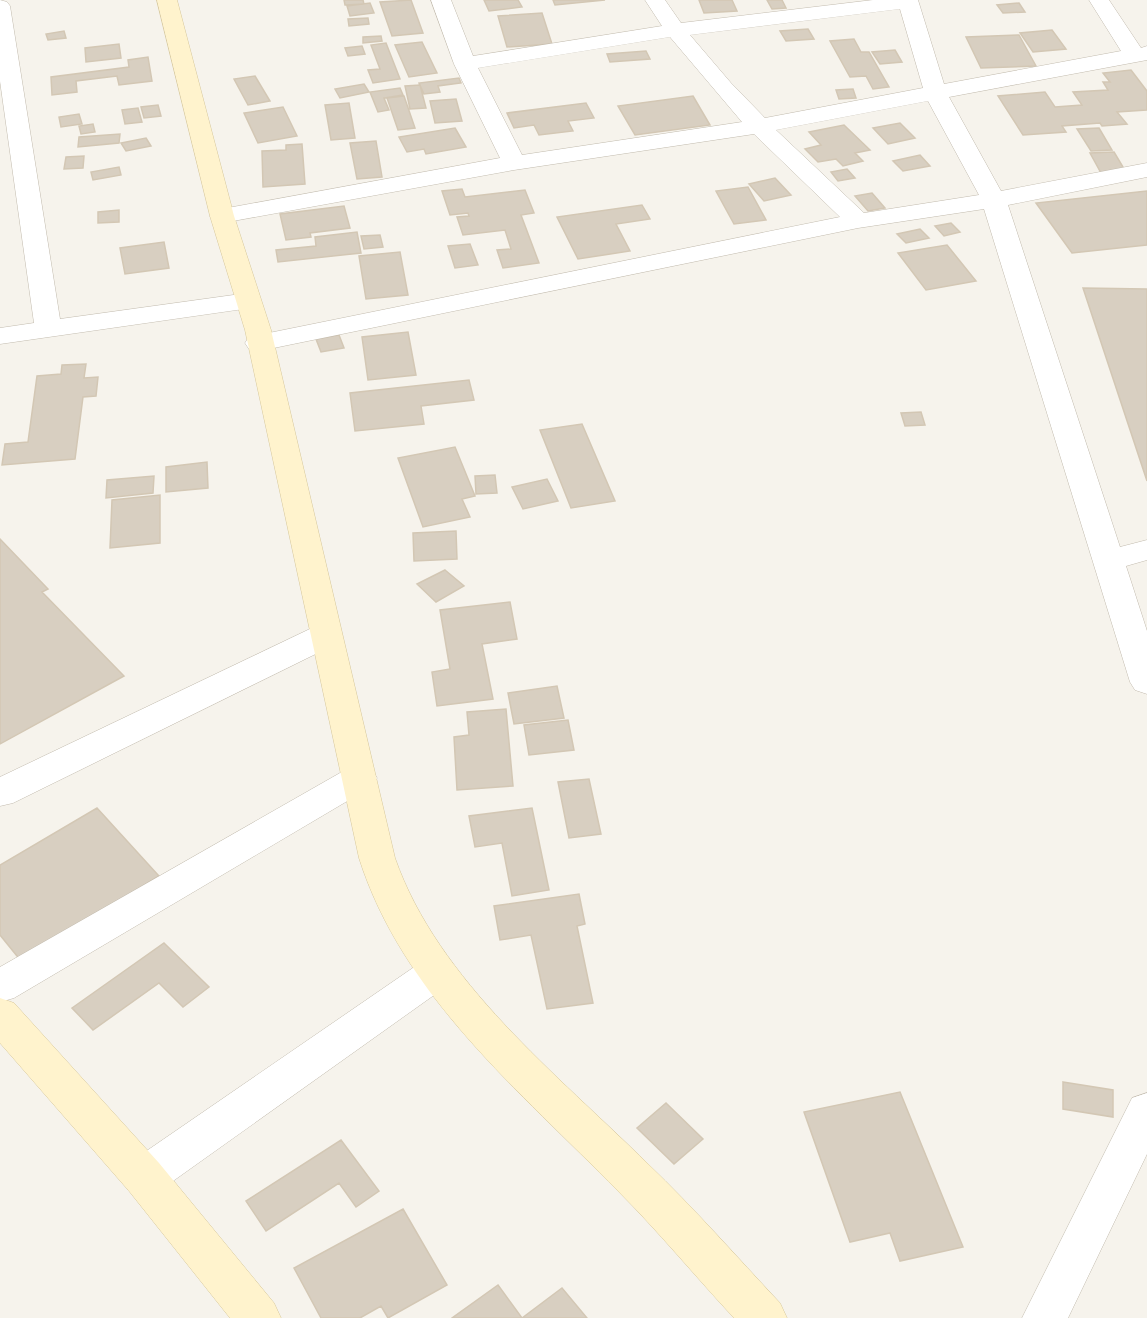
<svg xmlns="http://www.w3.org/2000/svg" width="1147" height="1318" viewBox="0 0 1147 1318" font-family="Quicksand,sans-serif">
<rect width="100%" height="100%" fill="#f6f3ec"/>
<!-- building -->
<path fill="#d8cfc1" stroke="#d3c7b4" stroke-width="1.5" d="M344,0H363L364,4L345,5Z
M411,0L423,33L392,36L380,2Z
M484,0H518L522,7L489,11Z
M553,0H605L555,5Z
M699,0H732L737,11L704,13Z
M767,0H782L786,8L772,9Z
M370,3L374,13L350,16L347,6Z
M1019,3L1025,12L1003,13L997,5Z
M542,13L552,44L507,47L498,16Z
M368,18L369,24L349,26L348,19Z
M808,29L814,39L786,41L780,31Z
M1052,30L1066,49L1033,52L1020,33Z
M64,31L66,38L48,40L46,34Z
M1019,35L1036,66L981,68L966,37Z
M381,36L382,41L363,43V37Z
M854,39L861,52H869L889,87L873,89L866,76L850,77L830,41Z
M422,42L437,73L409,77L395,45Z
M386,43L400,79L373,83L368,70L380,69L371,45Z
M119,44L121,58L86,62L85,48Z
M362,46L365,54L348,56L345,48Z
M895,50L902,62L880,64L872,52Z
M646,51L650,59L610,62L607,54Z
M148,57L152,81L119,85L117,76L76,81L77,92L52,95L51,77L129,67L128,60Z
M1131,70L1147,91V110L1117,112L1127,124L1102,126L1100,123L1062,126L1066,132L1023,135L998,96L1045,92L1055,107L1082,105L1073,92L1108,90L1103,82H1110L1103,73Z
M255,76L270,101L248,105L234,79Z
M459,78L461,83L438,86L440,92L424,94L419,83Z
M364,84L369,92L340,98L335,89Z
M420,85L426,108L410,109L405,86Z
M400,88L403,95L384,98L389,110L378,112L370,92Z
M853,89L856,98L839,99L836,90Z
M404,96L415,128L398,130L387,98Z
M693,96L710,125L635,135L618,106Z
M456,99L462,121L435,123L430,101Z
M349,103L355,138L331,140L325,105Z
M586,103L594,118L568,121L573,131L539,135L534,125L514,128L507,113Z
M158,105L161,116L144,118L141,107Z
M283,107L297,136L258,143L244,113Z
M138,108L142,122L125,124L122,110Z
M79,114L82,124L61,127L59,117Z
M900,123L915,138L888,144L873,128Z
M93,124L95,132L81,134L79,126Z
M844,125L870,150L855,153L863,161L843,166L836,159L818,162L805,149L821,145L809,132Z
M455,128L466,147L426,154L424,149L407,152L399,137Z
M1099,128L1112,150L1091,151L1077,129Z
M120,134L119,143L78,147L79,137Z
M146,138L151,146L126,151L121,143Z
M376,141L382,177L357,179L350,143Z
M302,144L305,184L263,187L262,151L286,150V145Z
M1114,152L1126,172L1101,173L1090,153Z
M920,155L930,166L903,171L893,161Z
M84,156L83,168L64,169L66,157Z
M119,167L121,175L93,180L91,172Z
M847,169L855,178L838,181L831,172Z
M775,178L791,195L764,201L749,184Z
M748,187L766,220L734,224L716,191Z
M462,189L465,197L525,190L534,213L521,215L539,263L503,268L497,250L511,249L505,230L463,235L457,217L469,216L468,213L450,215L442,191Z
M1147,191V245L1072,253L1036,203Z
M872,193L885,208L868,211L855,196Z
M642,205L650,219L616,224L630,251L578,259L557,217Z
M344,206L350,228L310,233L311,237L286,240L280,214Z
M119,210V222L98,223V212Z
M951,223L960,232L944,236L935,226Z
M920,229L929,238L906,243L897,234Z
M357,232L361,253L278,262L276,250L316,246L315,237Z
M380,235L383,247L364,249L361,236Z
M164,242L169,268L125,274L120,248Z
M470,244L478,265L455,268L448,246Z
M947,245L976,281L926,290L898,253Z
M400,252L408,295L366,299L359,256Z
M1083,288L1147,289V481Z
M408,332L416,375L368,380L362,337Z
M339,335L344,348L321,352L316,339Z
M86,364L84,378L98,377L96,396L83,397L75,459L2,465L5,444L28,442L37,376L61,374L62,365Z
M469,380L474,400L421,406L424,424L355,431L350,393Z
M921,412L925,425L905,426L901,413Z
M582,424L615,501L571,508L540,430Z
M455,447L475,496L462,499L470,517L423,527L398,458Z
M207,462L208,488L166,492V467Z
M495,475L497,493L476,494L475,476Z
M154,476L153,493L106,498L107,480Z
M547,479L558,501L523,509L512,487Z
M160,495V543L110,548L112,500Z
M456,531L457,559L414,561L413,533Z
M0,539L48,589L42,592L124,676L0,744Z
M445,570L464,586L436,602L417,584Z
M510,602L517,639L482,644L493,699L437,706L432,672L450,669L440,610Z
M557,686L564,718L514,724L508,693Z
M506,709L513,786L457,790L454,737L469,735L467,712Z
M568,720L574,750L529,755L524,725Z
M589,779L601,834L569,838L558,782Z
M97,808L159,876L21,961L0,935V865Z
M532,808L549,890L512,896L502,843L475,847L469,816Z
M579,894L585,924L577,926L593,1003L547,1009L531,935L500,940L494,906Z
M164,943L209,987L183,1007L159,983L93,1030L72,1008Z
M1063,1082L1113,1090V1117L1063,1109Z
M900,1092L963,1247L900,1261L890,1233L850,1242L804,1112Z
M666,1103L703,1139L674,1164L637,1128Z
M341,1140L379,1191L356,1207L339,1183L266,1231L246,1201Z
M403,1209L447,1285L388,1318L381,1306L360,1318H321L294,1268Z
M498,1285L522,1318L562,1288L587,1318H452Z"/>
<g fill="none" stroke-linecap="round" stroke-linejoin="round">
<!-- minor casing -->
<g stroke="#c2bbae" stroke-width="1">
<path id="minor" d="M0,0L7,2L10,6L60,319L248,293L257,295L261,301L257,307L0,344V328L34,323L0,81Z
M431,0H451L473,56L662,26L645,0H665L681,23L873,0H918L944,84L1121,51L1089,0H1109L1141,48L1147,46V60L949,97L1001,191L1147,163V177L1008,205L1120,547L1147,540V560L1126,566L1147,631V694L1135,690L1130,682L984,209L858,228L259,351L249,349L245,343L249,337L259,335L840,217L754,134L514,170L222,223L213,221L210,216L213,211L222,209L500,158L454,64ZM900,9L923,88L765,118L731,83L690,35ZM670,37L742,122L522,155L478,68ZM928,101L979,195L864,213L776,130Z
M326,624L338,627L342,635L338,643L13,803L0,806V777L314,627Z
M359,765L371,769L377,778L371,787L14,998L0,1002V967L347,769Z
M437,956L451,961L456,972L451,983L159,1191L144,1196L129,1191L123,1177L129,1163L423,961Z
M1147,1093V1154L1068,1318H1022L1132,1098Z"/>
</g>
<!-- secondary casing -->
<g stroke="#d6c79b" stroke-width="1">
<path id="secondary" d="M157,0H177L234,216L271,330L395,858C438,981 558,1075 648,1164C694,1208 736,1256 780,1303L787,1318H734C695,1276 658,1231 618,1191C520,1091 403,996 359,858L245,330L210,216Z
M0,998L14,1003L159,1163L274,1303L281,1318H230L129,1191L0,1043Z"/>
</g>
<!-- minor -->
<use href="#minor" fill="#fff" fill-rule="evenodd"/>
<!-- secondary -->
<use href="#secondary" fill="#fff3cd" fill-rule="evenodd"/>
</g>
</svg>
